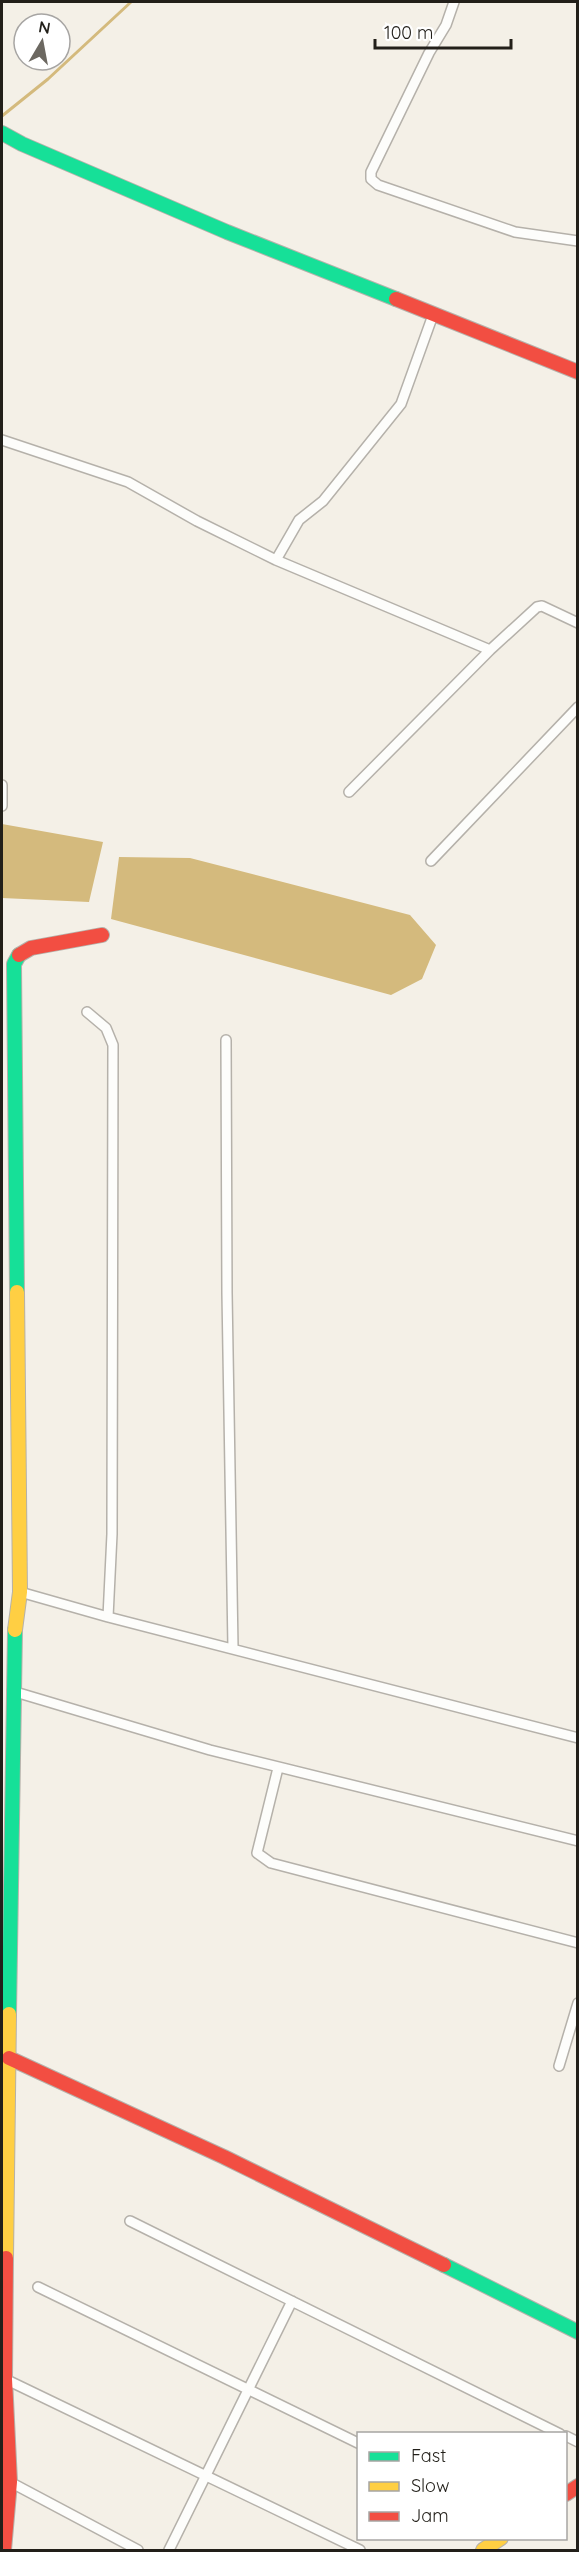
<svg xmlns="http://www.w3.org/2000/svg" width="579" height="2552" viewBox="0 0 579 2552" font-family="Quicksand,sans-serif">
<rect width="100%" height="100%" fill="#f4f0e7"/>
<!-- water -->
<path fill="#d4ba7d" d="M2,824L103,842L89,902L2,898Z
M119,857L190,858L410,915L436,945L422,979L391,995L111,919Z"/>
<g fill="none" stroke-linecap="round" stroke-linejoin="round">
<!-- stream -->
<path stroke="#d4ba7d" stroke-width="3" d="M2,116L48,79L131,2"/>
<!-- street casing -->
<g stroke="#b5b1aa" stroke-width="12">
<path id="street" d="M454,2L446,25L429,53L371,172V179L378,185L515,232L578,241
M2,440L128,482L197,521L276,560L490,650
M276,560L299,520L323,501L401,404L433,315
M2,785V806
M349,792L490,650L537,607L542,606L578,623
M431,861L578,707
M87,1012L106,1028L113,1045L112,1534L108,1617
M226,1040L227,1293L233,1648
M20,1592L108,1617L578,1738
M12,1691L210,1750L578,1841
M278,1768L257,1853L271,1863L578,1943
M559,2066L578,2003
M130,2221L560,2434
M38,2287L358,2443
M5,2379L360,2550
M566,2436L578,2442
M10,2482L138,2550
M169,2550L292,2301"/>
</g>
<!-- fast casing -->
<g stroke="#b5b1aa" stroke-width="16">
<path id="fast" d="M2,133L22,144L227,232L396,299
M17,1292L14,964L19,955
M9,2014L15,1630
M444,2265L578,2332"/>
</g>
<!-- slow casing -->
<g stroke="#b5b1aa" stroke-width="16">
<path id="slow" d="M15,1630L20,1592L17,1292
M6,2258L9,2014
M483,2550L501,2538"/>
</g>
<!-- jam casing -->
<g stroke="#b5b1aa" stroke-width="16">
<path id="jam" d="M396,299L578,372
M19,955L31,948L102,935
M9,2058L224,2157L444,2265
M566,2494L578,2486
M4,2550L10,2482L5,2379L6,2258"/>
</g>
<!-- street -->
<use href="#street" stroke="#fdfdfb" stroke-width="9"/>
<!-- fast -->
<use href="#fast" stroke="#16e098" stroke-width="14"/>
<!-- slow -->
<use href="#slow" stroke="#ffcf43" stroke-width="14"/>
<!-- jam -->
<use href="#jam" stroke="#f24e42" stroke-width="14"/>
</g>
<!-- border -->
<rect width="579" height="2552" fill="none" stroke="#221f19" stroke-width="6"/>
<!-- legend -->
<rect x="357" y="2432" width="210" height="108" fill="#ffffff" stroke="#a7a5a3" stroke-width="1.5"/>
<rect x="369" y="2452" width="30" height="9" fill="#16e098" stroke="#a7a5a3" stroke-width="1.5"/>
<text x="411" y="2462" font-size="18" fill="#221f19">Fast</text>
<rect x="369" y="2482" width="30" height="9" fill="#ffcf43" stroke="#a7a5a3" stroke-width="1.5"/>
<text x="411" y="2492" font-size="18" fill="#221f19">Slow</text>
<rect x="369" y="2512" width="30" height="9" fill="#f24e42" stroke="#a7a5a3" stroke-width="1.5"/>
<text x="411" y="2522" font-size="18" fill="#221f19">Jam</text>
<!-- north arrow -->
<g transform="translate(42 42) rotate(10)"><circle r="28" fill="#ffffff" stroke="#a7a5a3" stroke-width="1.5"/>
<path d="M0-4.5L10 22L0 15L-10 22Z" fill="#6c6861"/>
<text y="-9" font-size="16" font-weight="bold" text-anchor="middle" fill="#221f19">N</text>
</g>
<!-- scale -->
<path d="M375 39v9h136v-9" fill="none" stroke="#221f19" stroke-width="3"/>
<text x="384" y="39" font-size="18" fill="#221f19" stroke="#ffffff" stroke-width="4.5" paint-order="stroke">100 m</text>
</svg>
